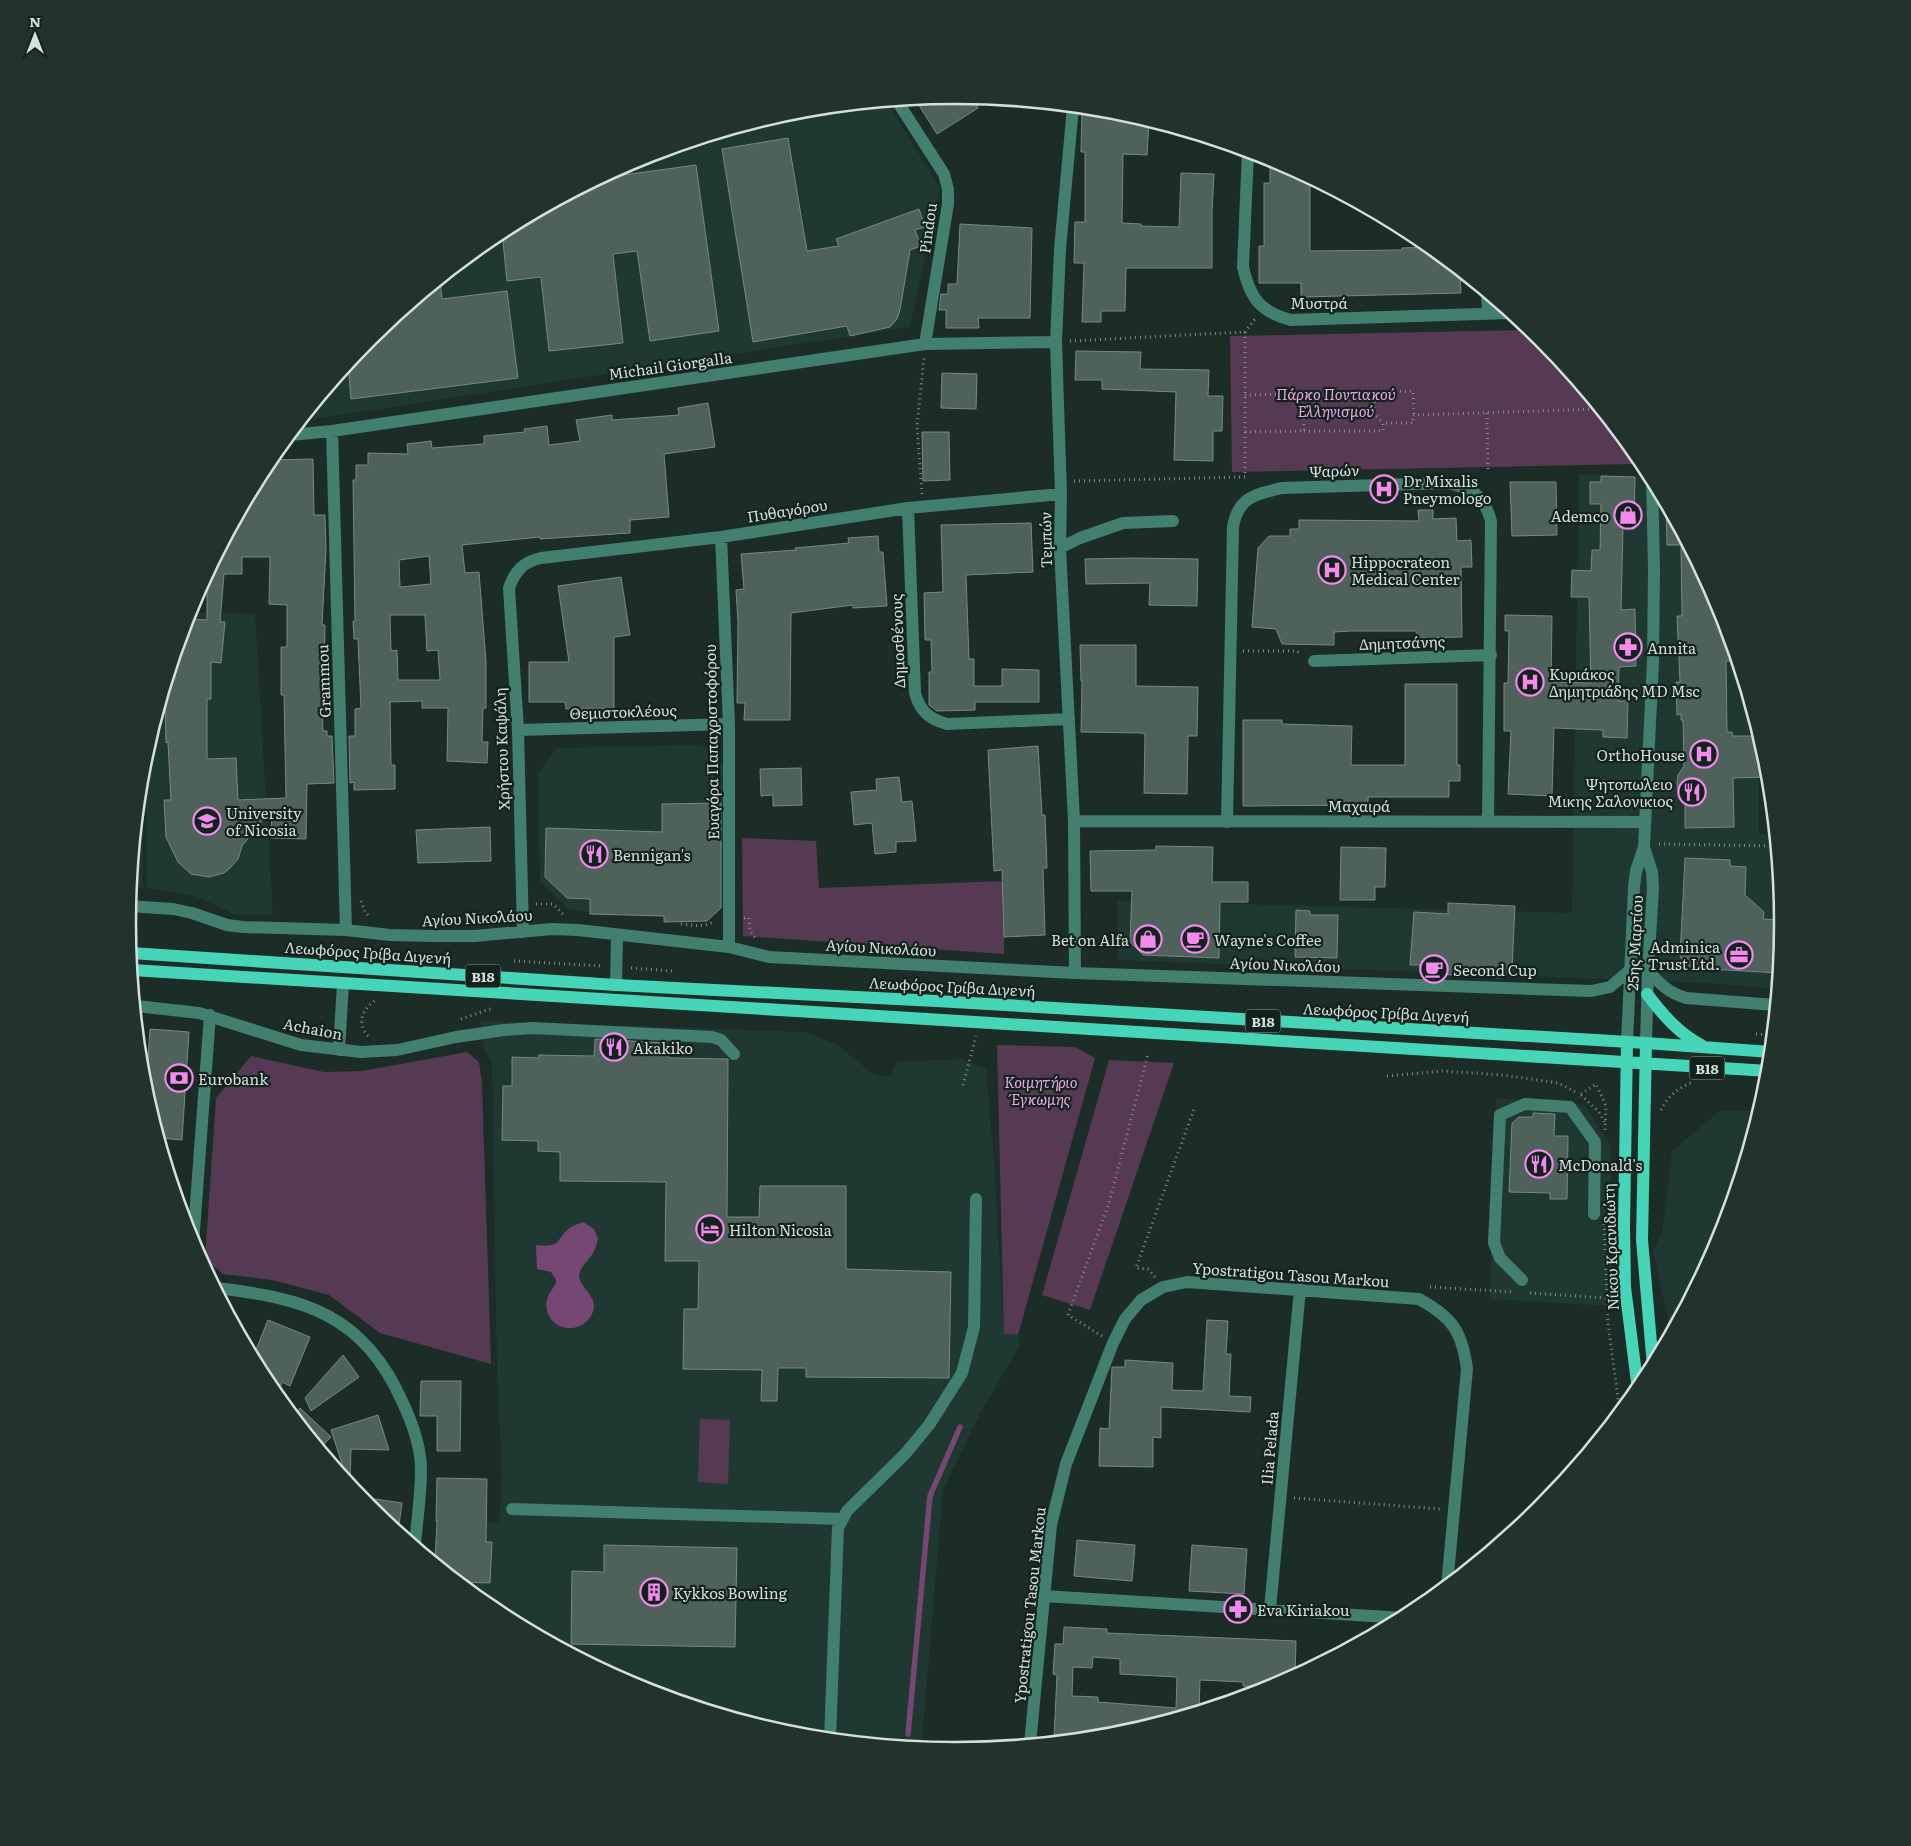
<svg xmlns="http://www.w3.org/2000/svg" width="1911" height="1846" viewBox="0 0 1911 1846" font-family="Literata,serif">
<rect width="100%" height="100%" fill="#1c2d28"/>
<!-- built -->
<path fill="#203832" d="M887,102L940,188L910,327L301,421L370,337L496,234L639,158L794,111Z
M1645,466L1721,606L1759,733V834H1775L1783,923L1777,989L1706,983L1118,960V901L1572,913L1579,474L1645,476Z
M189,613L255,614L273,915L234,914L195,896L147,888L146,754Z
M699,745L716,751L724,770V906L707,921L570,910L540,881L538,774L556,748Z
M143,764V888H131Z
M481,1021L806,1032L837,1045L872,1073L880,1076H891L896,1062L962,1059L986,1069L994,1160L1004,1334L1018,1335L1019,1347L978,1417L943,1491L922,1741L771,1728L638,1688L495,1611L435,1562L438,1523L444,1520L499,1523L502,1477L497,1371L492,1063L484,1049Z
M1496,1098L1584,1104L1611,1146V1306L1490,1299Z
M1721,1110L1760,1111L1720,1240L1671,1333L1653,1250L1662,1233L1672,1151Z"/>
<!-- green -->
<path fill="#563a53" d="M1532,330L1541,338L1632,449L1633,464L1232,472L1230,336Z
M742,838L816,841L819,888L1004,881V954L743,936Z
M997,1045L1075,1047L1095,1058L1018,1335L1004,1334Z
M467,1052L479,1062L482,1084L491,1364L380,1333L329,1295L272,1280L223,1274L205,1259L216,1098L251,1056L324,1072L362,1071Z
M1109,1060L1174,1063L1090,1310L1042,1295Z
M700,1419L730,1420L728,1484L698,1482Z"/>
<!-- water -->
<path fill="#774774" d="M583,1222L594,1229L598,1239C597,1244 595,1249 593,1253C589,1260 579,1268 579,1276C580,1290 606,1300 587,1321C582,1326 574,1329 567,1328C552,1326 542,1311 548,1297C550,1290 556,1287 556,1280L551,1272L537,1269L536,1245C563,1248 554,1240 571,1227C574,1225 579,1224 583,1222Z"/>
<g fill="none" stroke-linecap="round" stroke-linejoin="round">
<!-- stream -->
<path stroke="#774774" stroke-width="5.5" d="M908,1734L930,1496L960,1427"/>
</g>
<!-- building -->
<path fill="#4e615b" stroke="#768983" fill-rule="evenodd" d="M956,95L971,96L978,108L937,134L915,99Z
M1082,108L1117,111L1149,121L1147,155L1123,154L1122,223L1141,224V226L1179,227L1181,173L1214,174L1212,212V268H1126L1125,311H1101V322H1082L1084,263H1074L1075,222H1085V152H1081Z
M788,138L807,251L839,246L836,239L919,209L925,227L915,230L921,246L910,250L900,310L897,319L890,327L850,336L847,326L753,342L722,149Z
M1270,157L1310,178V251L1402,250V248L1430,247L1460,271L1461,293L1301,297V283H1259V246H1264V183H1270Z
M696,165L719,331L650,341L637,251L613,254L623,343L549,351L541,277L507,281L502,231L601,178Z
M960,224L1032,228L1030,318H978L979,328H946V310H939L941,294H948V284H957Z
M440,280L442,299L507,291L518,378L351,399L348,365L370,337Z
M1076,351L1141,352L1140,369L1209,370L1208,396H1223L1222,431H1213V461L1174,460L1176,392L1102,389V380H1075Z
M942,373L977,374L976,409L941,408Z
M708,403L715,447L664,454L669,517L630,520V533L540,539V537L462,545L465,573L479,572L486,662V708H483L482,742H488L487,763L447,761L448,708H422V701L390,702L391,765H395V789L354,790V782L350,783L349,736H355V709L361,708L358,639H354L353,621H355L353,480H356V465H368V453L408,454L407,444L431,441L432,448L484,444V436L525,432L524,429L547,426L549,445L580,441L576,420L612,415V420L679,415L678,408ZM429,556L431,584L400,587L399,560ZM390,615H425L427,651L438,650L440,680H398L397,650L391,651Z
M922,432H949L950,480L923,481Z
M313,459L314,515H325L326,549L322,625H325L324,677H326V696H322L323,731H327V736H332L334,783L307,784L306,839L271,838L272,808L242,846L238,859L229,869L224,873L209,877L191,874L178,862L166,837L164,800H171L168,742L166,743L165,699H162L187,619L207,620V576L267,463L269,460ZM242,557H270L269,604L287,605V647H281V695H284L286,798L238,800L236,758L207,759V699H211V662L221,663L225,622H220L224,574H242Z
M1601,476L1635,477L1634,529L1623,528L1621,610L1635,609L1636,666L1619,667L1618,701H1628L1627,738L1603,737V730L1554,728L1552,796L1508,794L1511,731H1504V683H1508L1509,631H1505V615L1552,616L1551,682L1591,683L1589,597H1571L1572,570L1591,571L1592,550H1600L1601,504H1590V482H1601Z
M1510,482H1556L1557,535L1512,536Z
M1666,504L1721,606L1737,661H1726L1727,732H1732L1733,736H1760L1768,762L1769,777L1733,778L1734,827L1685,828V797L1678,789L1677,783L1678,775L1684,766L1683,720H1681V714L1677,715L1676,682H1680L1677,616H1682L1681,545H1667Z
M1418,510H1433V519L1456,518L1457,541L1471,540L1472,567H1461L1462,637L1417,638L1416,631H1351L1334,632V645L1282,644L1276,629L1252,627L1258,548L1269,536H1290V529H1299V520L1419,521Z
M1031,523L1033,572L966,575L969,659H974V686H1002V669L1039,670V702H975V710L937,711L929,705V672H932L931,640H925L924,593L943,592L941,525Z
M878,536L879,552H883L887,606L853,608V605L791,613L790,720H744L745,703H737L738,622L736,590L744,589L741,554L796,550L795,548L849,543L848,538Z
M1133,558L1198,559L1197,606L1149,605L1150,583L1086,584L1085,559Z
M621,577L630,635L614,637V709H566L565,702H529V662H569L558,586Z
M1080,645H1136V686L1198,687L1197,736H1188L1187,794L1144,793L1145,735L1143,733L1081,732L1082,681H1081Z
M1405,684H1457V765H1460V781H1449V797H1368V805L1243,806V720H1282V724L1352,726L1351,765H1405Z
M1038,746L1042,815H1045L1047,868H1043L1045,935L1004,937L1002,870L994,871L988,750Z
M801,768L802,805L773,806V795L761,796L760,769Z
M899,777L902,802L912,801L916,841L896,842V852L875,854L872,823L854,825L851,792L877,790L876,779Z
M721,803V908L707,921L664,922V916L590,914V899L567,898L545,877L546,828L662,832V804Z
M490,827L491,861L418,863L416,830Z
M1156,846L1213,847L1212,882H1248V902H1220L1219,958L1143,955L1130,942L1132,891H1091L1090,851L1156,850Z
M1341,847L1386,848L1385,887H1375V900H1340Z
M1685,858L1730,860V866L1746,867L1745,895L1764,912L1763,919L1783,920L1779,973L1692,968L1683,962L1680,956Z
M1448,903L1515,906L1512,970L1501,978L1420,973V965H1410L1414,912L1448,914Z
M1296,910L1310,911V915H1338L1337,958L1295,957Z
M150,1029L189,1032L182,1140L160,1138L155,1122L156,1100H148L146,1091Z
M595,1039L667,1043L669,1058L728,1059L727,1217H759L760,1186H846V1269L951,1272L949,1378L806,1377V1368H778L777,1401H761L762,1370L683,1369L684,1309H698L699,1261H665L666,1182L560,1181V1152L538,1151V1141L502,1140L503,1086H512V1057L539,1058V1055L594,1056Z
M1533,1113L1555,1114L1554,1136H1568L1567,1199H1550V1193L1509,1192L1512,1123L1519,1117H1533Z
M268,1320L310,1337L290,1386L282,1382L278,1396L267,1383L253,1357Z
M1207,1320L1228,1321L1226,1354H1231L1229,1396L1251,1397L1250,1412L1161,1407V1438L1153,1437V1467L1099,1466L1100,1428L1109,1429L1112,1367H1125V1360L1173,1363L1172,1390L1203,1391Z
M343,1355L359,1377L311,1411L305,1398Z
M421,1381H461L460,1451H437V1416H420Z
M300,1408L331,1437L320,1448L293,1414Z
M378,1415L389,1450L351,1449L350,1482H348L331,1430Z
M437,1478L487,1479L486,1542H492L490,1583L459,1582L435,1562L437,1521H436Z
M361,1497L402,1503L398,1532L370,1508Z
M1077,1540L1135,1545L1132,1581L1074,1576Z
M604,1545L737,1548L735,1647L571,1644L572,1571L604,1572Z
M1192,1545L1247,1549L1244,1594L1189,1591Z
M1064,1627L1107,1629V1633L1296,1641L1295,1676H1278V1685L1274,1687L1243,1686V1682L1200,1680L1199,1710L1117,1735L1079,1739L1054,1738L1057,1675L1053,1674L1055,1644H1063ZM1093,1657L1120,1659V1674L1177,1677L1176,1708L1098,1702V1697L1072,1696L1073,1667L1092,1668Z"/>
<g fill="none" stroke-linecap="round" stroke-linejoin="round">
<!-- path -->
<path stroke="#7f8d89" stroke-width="3" stroke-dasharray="1 4" stroke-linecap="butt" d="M1070,341L1245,332L1255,319
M1374,392V413L1383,423
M1245,395L1413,391L1414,415
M1487,413L1488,471
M1304,431H1383V423H1413V415L1600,409
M1245,432L1304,431L1303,394
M1074,481L1245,477V332
M922,494L917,426L924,358
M1243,651H1297L1301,654
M1659,844L1776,846
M361,901L365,912L370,917
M536,904H553L563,914
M744,918H749L750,931L755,938
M681,924C693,925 704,928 714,921
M514,961L602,966
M631,968L672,971
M461,1019L493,1008
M1756,1034L1772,1035
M368,1036C356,1023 363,1008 376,1000
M1387,1076L1442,1071L1503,1075L1558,1083L1576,1092
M963,1085L976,1036
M1581,1094L1596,1084L1606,1106L1605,1131
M1581,1095L1598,1111L1606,1124
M1661,1110C1667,1097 1679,1087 1693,1082
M1604,1224L1608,1323L1620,1413
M1155,1277L1148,1269L1136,1268L1194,1109
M1430,1287L1514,1292
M1530,1293L1606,1298
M1102,1336L1068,1315L1109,1203L1148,1054
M1294,1498L1440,1509"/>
<!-- minor -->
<path stroke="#427f6f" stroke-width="12" d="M897,101L944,174L948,189V204L925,344
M1073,107L1060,249L1056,342L1061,494L1060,548L1074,821L1075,973
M1248,151L1243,267C1250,298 1260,312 1291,320L1511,313
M1487,293L1488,313
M332,431L346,930
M290,435L332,431L925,344L1056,342
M908,508L915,693C920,711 929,719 947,724L1069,719
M721,537L729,724V947
M1060,548L1080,538L1123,523L1173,521
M1314,661L1491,655
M518,730L729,724
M1074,821L1645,822
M1227,822L1233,527C1238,497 1256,494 1282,488L1448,483C1473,488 1484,496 1491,521L1488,821
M1644,847L1652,872L1653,888L1648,971L1646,1043
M129,906L173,909L192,913L227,925L243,927L346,930L390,935L434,936H475L552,929L578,930L729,947L769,957L1075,973L1591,991L1610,987L1629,971
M523,932L518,730L509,588C515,571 523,562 541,558L721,537L908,508L1061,494
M1648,971C1660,984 1669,993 1686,998L1775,1005
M616,985L617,935
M136,1006L199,1013L301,1045L361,1052L397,1050L456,1037L504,1030L533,1028L712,1037L721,1040L734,1054
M1627,1043L1634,887L1636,871L1644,847L1653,661L1654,568L1652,478
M339,1050L343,983
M193,1244L210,1015
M1522,1280L1500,1258L1494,1243L1500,1115L1525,1104L1570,1107L1595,1142L1594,1214
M216,1288C304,1298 363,1314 402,1401C412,1422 421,1446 421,1470C421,1495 417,1520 415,1545
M512,1509L842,1519
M1043,1596L1404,1618
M1270,1609L1300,1289
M830,1739L838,1528L847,1511L905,1454L929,1425L962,1373L974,1327L976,1199
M1030,1744L1051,1525L1066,1464L1113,1343L1125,1319L1141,1300L1163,1287L1187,1282L1419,1299C1452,1317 1462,1331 1467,1369L1447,1586"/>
<!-- major -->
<path stroke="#47d5b7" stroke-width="12" d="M131,953L616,985L936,1001L1646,1043L1771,1052
M132,970L1769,1071
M1647,994C1663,1015 1679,1034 1703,1046
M1627,1043L1624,1226L1625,1287L1638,1390
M1646,1043L1642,1240L1653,1366"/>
</g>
<!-- icons -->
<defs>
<g id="hospital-ring" transform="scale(1.4375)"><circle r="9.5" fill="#12231e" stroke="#f589ee" stroke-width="1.5"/><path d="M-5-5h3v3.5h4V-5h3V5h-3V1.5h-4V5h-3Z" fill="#f589ee"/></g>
<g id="shop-ring" transform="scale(1.4375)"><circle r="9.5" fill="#12231e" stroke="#f589ee" stroke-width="1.5"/><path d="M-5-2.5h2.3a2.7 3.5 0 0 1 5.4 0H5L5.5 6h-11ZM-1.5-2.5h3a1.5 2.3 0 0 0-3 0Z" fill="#f589ee"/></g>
<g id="pharmacy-ring" transform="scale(1.4375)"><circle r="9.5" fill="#12231e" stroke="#f589ee" stroke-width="1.5"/><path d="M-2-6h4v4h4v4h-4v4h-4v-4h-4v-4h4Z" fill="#f589ee"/></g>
<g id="restaurant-ring" transform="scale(1.4375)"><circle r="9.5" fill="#12231e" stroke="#f589ee" stroke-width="1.5"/><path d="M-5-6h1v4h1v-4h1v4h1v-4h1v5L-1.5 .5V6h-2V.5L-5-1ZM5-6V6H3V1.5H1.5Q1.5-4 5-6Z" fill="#f589ee"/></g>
<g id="university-ring" transform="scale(1.4375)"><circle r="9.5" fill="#12231e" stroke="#f589ee" stroke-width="1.5"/><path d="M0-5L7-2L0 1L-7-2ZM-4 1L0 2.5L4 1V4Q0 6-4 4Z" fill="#f589ee"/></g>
<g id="cafe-ring" transform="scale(1.4375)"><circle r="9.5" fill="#12231e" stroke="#f589ee" stroke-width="1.5"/><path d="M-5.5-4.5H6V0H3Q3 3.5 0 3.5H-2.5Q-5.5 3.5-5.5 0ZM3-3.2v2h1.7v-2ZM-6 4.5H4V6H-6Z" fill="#f589ee"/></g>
<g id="office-ring" transform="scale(1.4375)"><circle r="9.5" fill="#12231e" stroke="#f589ee" stroke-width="1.5"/><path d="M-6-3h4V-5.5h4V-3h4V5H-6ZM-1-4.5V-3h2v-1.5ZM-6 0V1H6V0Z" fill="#f589ee"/></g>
<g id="bank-ring" transform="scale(1.4375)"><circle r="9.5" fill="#12231e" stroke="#f589ee" stroke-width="1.5"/><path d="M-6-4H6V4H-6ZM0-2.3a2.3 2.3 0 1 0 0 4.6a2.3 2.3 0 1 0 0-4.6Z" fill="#f589ee"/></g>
<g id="hotel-ring" transform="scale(1.4375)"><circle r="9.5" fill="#12231e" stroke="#f589ee" stroke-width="1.5"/><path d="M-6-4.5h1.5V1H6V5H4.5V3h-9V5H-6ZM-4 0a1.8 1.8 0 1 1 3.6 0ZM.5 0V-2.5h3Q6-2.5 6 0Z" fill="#f589ee"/></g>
<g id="building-ring" transform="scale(1.4375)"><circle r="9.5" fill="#12231e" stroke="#f589ee" stroke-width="1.5"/><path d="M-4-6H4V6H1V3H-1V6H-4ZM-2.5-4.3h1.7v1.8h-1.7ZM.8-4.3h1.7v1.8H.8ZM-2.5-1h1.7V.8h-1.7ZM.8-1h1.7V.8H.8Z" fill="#f589ee"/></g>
</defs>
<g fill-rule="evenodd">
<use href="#hospital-ring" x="1384" y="489"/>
<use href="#shop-ring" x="1628" y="515"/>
<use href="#hospital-ring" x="1332" y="570"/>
<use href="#pharmacy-ring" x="1628" y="647"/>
<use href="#hospital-ring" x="1530" y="682"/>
<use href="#hospital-ring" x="1704" y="754"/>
<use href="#restaurant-ring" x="1692" y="792"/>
<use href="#university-ring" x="207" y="821"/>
<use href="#restaurant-ring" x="594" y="854"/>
<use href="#shop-ring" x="1148" y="939"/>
<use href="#cafe-ring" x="1195" y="939"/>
<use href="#office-ring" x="1739" y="955"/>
<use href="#cafe-ring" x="1434" y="969"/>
<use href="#restaurant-ring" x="614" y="1047"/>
<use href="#bank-ring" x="179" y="1078"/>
<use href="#restaurant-ring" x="1539" y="1164"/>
<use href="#hotel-ring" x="710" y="1229"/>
<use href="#building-ring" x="654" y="1592"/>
<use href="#pharmacy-ring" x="1238" y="1609"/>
</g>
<g text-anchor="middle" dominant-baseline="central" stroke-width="4.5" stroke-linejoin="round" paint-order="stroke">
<!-- shield labels -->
<g fill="#12231e" stroke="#9aa7a3" stroke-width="1">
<rect x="465.5" y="964.5" width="35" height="23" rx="4"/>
<rect x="1245.5" y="1009.5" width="35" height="23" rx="4"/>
<rect x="1689.5" y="1056.5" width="35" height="23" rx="4"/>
</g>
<g font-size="14" font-weight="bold" fill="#d5dfdc">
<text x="483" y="976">B18</text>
<text x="1263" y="1021">B18</text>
<text x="1707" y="1068">B18</text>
</g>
<!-- street labels -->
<g font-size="15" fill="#d5dfdc" stroke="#12231e">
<text transform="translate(927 228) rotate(-82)">Pindou</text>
<text x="1319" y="302">Μυστρά</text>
<text transform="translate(670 365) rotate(-8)">Michail Giorgalla</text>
<text transform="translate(1334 470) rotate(-2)">Ψαρών</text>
<text transform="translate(787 510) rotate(-9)">Πυθαγόρου</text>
<text transform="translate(1045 540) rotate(-91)">Τεμπών</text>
<text transform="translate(897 641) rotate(-92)">Δημοσθένους</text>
<text transform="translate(1402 642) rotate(-2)">Δημητσάνης</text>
<text transform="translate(323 681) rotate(-92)">Grammou</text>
<text transform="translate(623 711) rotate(-2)">Θεμιστοκλέους</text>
<text transform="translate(711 742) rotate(-91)">Ευαγόρα Παπαχριστοφόρου</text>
<text transform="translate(501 749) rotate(-92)">Χρήστου Καψάλη</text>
<text x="1359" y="805">Μαχαιρά</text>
<text transform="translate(477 917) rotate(-3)">Αγίου Νικολάου</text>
<text transform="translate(1634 943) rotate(-87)">25ης Μαρτίου</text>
<text transform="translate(881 947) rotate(3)">Αγίου Νικολάου</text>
<text transform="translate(368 952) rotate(4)">Λεωφόρος Γρίβα Διγενή</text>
<text transform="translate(1285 964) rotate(2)">Αγίου Νικολάου</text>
<text transform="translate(952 986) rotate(3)">Λεωφόρος Γρίβα Διγενή</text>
<text transform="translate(1386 1012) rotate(3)">Λεωφόρος Γρίβα Διγενή</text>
<text transform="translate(313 1028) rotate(11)">Achaion</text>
<text transform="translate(1610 1247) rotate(-92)">Νίκου Κρανιδιώτη</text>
<text transform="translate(1291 1274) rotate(4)">Ypostratigou Tasou Markou</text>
<text transform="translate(1269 1448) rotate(-85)">Ilia Pelada</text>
<text transform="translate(1029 1605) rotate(-84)">Ypostratigou Tasou Markou</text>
</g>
<!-- park labels -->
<g font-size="15" font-style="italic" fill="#eda4e7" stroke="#12231e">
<text x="1336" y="393">Πάρκο Ποντιακού<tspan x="1336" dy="17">Ελληνισμού</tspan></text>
<text x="1041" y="1081">Κοιμητήριο<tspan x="1041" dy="17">Έγκωμης</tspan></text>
</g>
<!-- poi labels -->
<g font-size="15" fill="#d5dfdc" stroke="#12231e" text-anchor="start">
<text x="1403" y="480">Dr Mixalis<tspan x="1403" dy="17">Pneymologo</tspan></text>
<text x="1609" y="515" text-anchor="end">Ademco</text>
<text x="1351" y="561">Hippocrateon<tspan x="1351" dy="17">Medical Center</tspan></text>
<text x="1647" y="647">Annita</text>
<text x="1549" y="673">Κυριάκος<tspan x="1549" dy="17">Δημητριάδης MD Msc</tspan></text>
<text x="1685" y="754" text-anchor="end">OrthoHouse</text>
<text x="1673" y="783" text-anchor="end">Ψητοπωλειο<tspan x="1673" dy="17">Μικης Σαλονικιος</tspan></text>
<text x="226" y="812">University<tspan x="226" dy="17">of Nicosia</tspan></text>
<text x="613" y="854">Bennigan's</text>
<text x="1129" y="939" text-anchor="end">Bet on Alfa</text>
<text x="1214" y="939">Wayne's Coffee</text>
<text x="1720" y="946" text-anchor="end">Adminica<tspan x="1720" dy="17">Trust Ltd.</tspan></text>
<text x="1453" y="969">Second Cup</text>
<text x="633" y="1047">Akakiko</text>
<text x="198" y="1078">Eurobank</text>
<text x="1558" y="1164">McDonald's</text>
<text x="729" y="1229">Hilton Nicosia</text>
<text x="673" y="1592">Kykkos Bowling</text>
<text x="1257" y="1609">Eva Kiriakou</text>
</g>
</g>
<!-- crop -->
<path d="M0 0H1911V1846H0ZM136 923a819 819 0 1 1 1638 0a819 819 0 1 1-1638 0Z" fill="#22322d" fill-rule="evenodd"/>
<path fill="none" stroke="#d5dfdc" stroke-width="2.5" d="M136 923a819 819 0 1 1 1638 0a819 819 0 1 1-1638 0Z"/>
<!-- north arrow -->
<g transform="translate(35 35)" stroke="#12231e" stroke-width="4" paint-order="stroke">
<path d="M0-4L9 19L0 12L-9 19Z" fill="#d5dfdc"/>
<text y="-8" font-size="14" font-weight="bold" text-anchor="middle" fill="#d5dfdc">N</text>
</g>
</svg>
